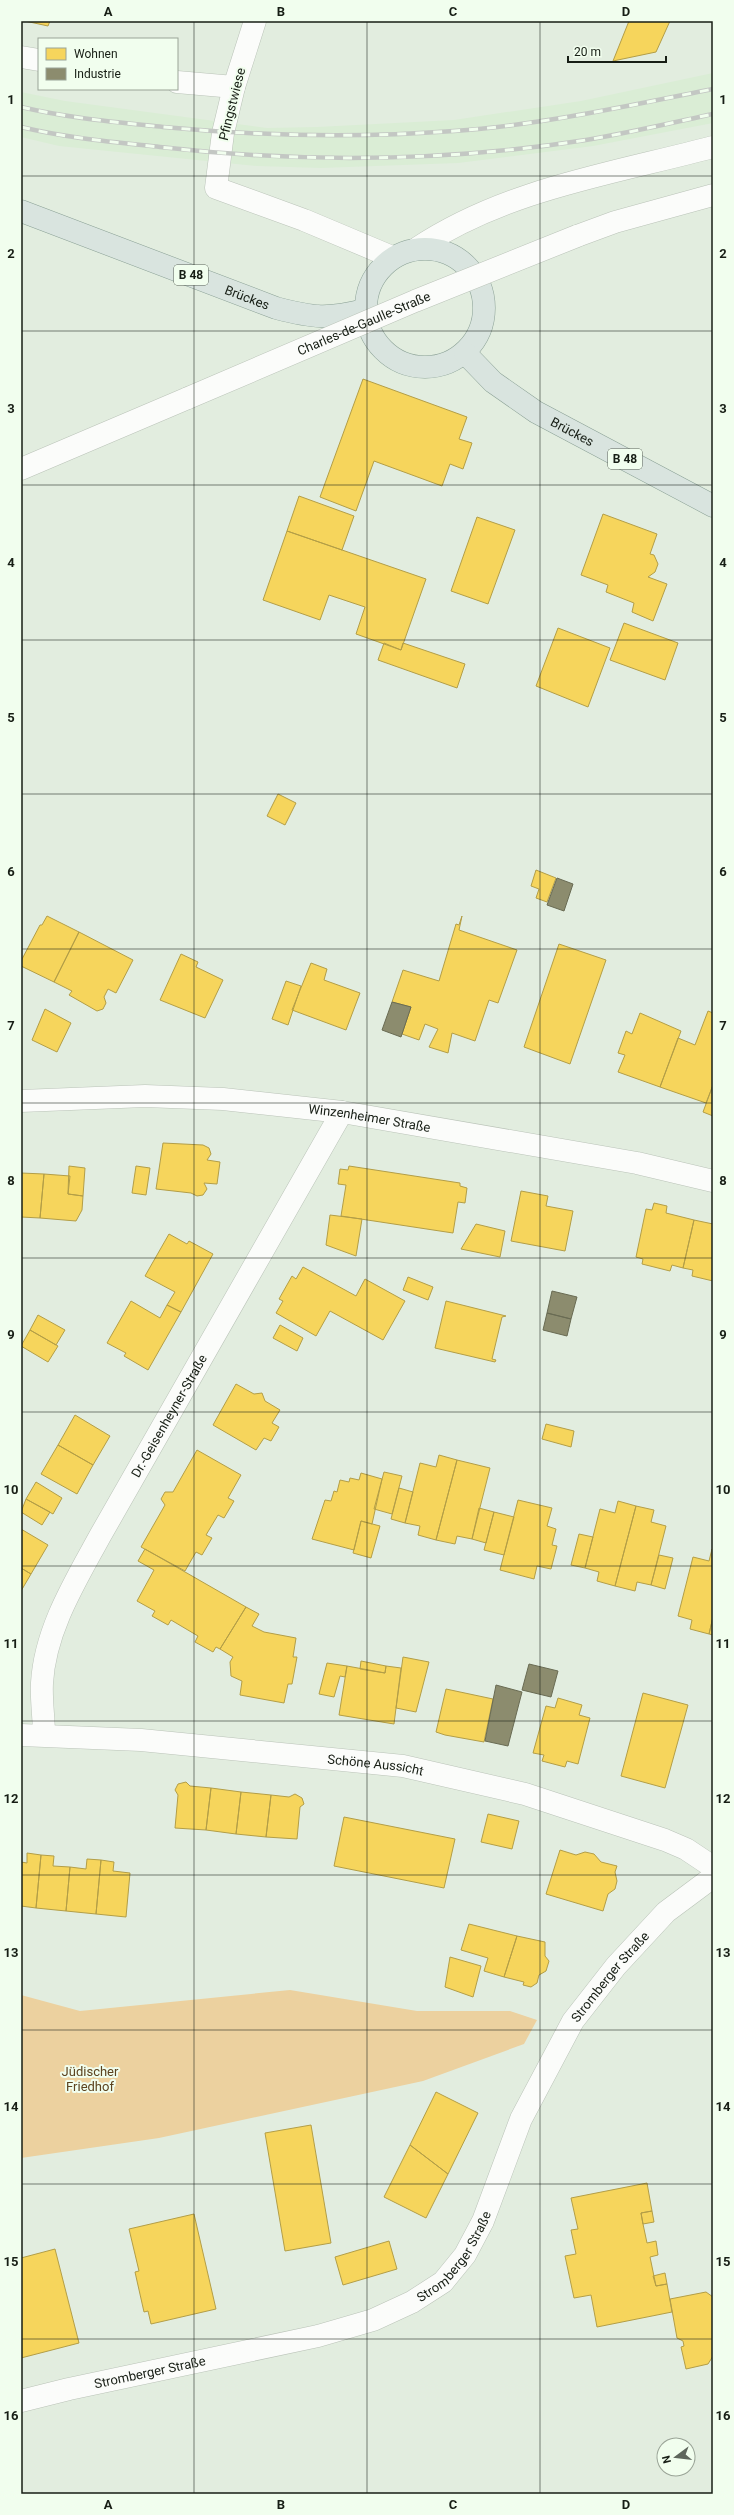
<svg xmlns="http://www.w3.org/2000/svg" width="734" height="2515" viewBox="0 0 734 2515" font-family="Roboto,sans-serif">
<rect width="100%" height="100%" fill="#e2eddf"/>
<!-- built -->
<path fill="#daedd5" d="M713,73V123L593,146L458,163L321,168L257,166L59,146L21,137V92L65,101L267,128L317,127L454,120L581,101Z"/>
<!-- green -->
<path fill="#ecd19f" d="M290,1990L417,2011H510L537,2020L524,2044L423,2081L159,2138L21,2158V1995L80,2011Z"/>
<!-- homes -->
<path fill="#f6d55c" stroke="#b39e47" d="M25,21H50L48,26Z
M670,21L656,52L613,61L629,21Z
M363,379L467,417L459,439L472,443L463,469L450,464L442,486L374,461L356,511L320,497Z
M299,496L354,516L342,550L287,531Z
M603,514L657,534L650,554L654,555L658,564L655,572L648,577L667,584L653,621L632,612L634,603L606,592L608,585L581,575Z
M477,517L515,530L488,604L451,591Z
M287,531L426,579L401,650L356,634L365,607L329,595L320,620L263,600Z
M624,623L678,643L665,680L610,660Z
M558,628L610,648L588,707L536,686Z
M384,643L401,650L403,643L465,664L457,688L378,660Z
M278,794L296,803L285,825L267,816Z
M536,870L556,878L547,902L536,898L539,889L531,886Z
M47,916L79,932L54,982L21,966V961L40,925H42Z
M462,916L459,930L517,950L498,1003L489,1000L475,1041L452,1033L448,1053L429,1047L438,1029L425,1024L419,1040L402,1034L411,1007L392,1002L403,970L439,981L456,924L459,925Z
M79,932L133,960L116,993L108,989L104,997L106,1003L103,1009L97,1011L69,995L72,991L54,982Z
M559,944L606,960L570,1064L524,1047Z
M181,954L198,962L196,967L223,980L205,1018L160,1000Z
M311,963L327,969L324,980L360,993L346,1030L292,1010Z
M286,981L301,986L288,1025L272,1019Z
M45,1009L71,1023L57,1052L32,1040Z
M708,1011L713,1013V1085L706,1103L660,1087L678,1038L695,1045Z
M640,1013L681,1031L660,1087L618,1072L625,1055L618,1053L626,1031L632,1034Z
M713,1085V1116L703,1112Z
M163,1143L203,1145L209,1148L211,1154L207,1160L220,1162L217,1184L204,1183L207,1189L203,1195L197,1196L191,1193L156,1189Z
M69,1166L85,1168L83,1196L68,1194Z
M136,1166L150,1168L146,1195L132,1193Z
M349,1166L460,1183V1186L467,1188L465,1203L458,1202L453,1233L341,1216L346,1185L338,1184L340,1169L348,1170Z
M21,1173L44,1174L40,1218L21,1217Z
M44,1174L70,1176L68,1194L83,1196L82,1210L76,1221L40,1218Z
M521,1191L548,1196L546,1206L573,1211L565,1251L511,1241Z
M654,1203L667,1206L666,1213L694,1220L683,1268L672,1265L670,1271L642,1264L643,1259L636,1257L646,1209L652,1210Z
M330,1215L362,1219L356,1256L326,1245Z
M694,1220L713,1224V1281L692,1276L693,1270L683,1268Z
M476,1224L505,1231L500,1257L461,1249Z
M169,1234L187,1244L189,1241L213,1254L181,1312L167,1305L175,1292L145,1276Z
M303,1267L356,1296L365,1279L405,1301L383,1340L330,1311L316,1336L276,1313L283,1301L279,1299L292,1276L296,1279Z
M408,1277L433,1287L428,1300L403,1290Z
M131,1301L160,1318L167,1305L181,1312L148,1370L124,1356L126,1353L107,1343Z
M446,1301L506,1316L502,1317L492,1359L496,1360L495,1362L435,1348Z
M38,1315L65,1330L56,1345L30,1330Z
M280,1325L303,1338L297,1351L273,1338Z
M30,1330L58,1346L48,1362L21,1346Z
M236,1384L254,1394L262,1393L265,1401L280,1410L272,1423L279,1427L271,1441L264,1438L256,1450L213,1425Z
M75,1415L110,1436L93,1465L58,1445Z
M546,1424L574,1431L571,1447L542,1439Z
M58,1445L93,1465L77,1494L41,1474Z
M197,1450L241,1475L228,1498L234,1501L224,1518L218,1515L206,1535L212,1538L202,1555L196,1552L185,1571L141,1547L165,1505L161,1499L165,1492H173Z
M439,1455L457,1460L436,1540L418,1535L420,1526L405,1523L420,1463L436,1467Z
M457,1460L490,1468L472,1539L457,1536L455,1544L436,1540Z
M384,1472L402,1476L392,1514L374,1509Z
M361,1473L382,1479L372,1524L361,1521L354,1550L312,1539L325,1500L331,1501L334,1491L337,1492L340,1480L349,1482L350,1478L359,1480Z
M36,1482L62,1498L53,1514L26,1499Z
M399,1488L413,1492L405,1523L391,1519Z
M26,1499L50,1512L42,1525L21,1512Z
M518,1500L552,1508L547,1526L556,1529L552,1545L557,1546L551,1569L537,1566L534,1579L500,1570Z
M618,1501L636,1506L615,1586L597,1581L599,1572L585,1568L600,1509L615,1513Z
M636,1506L654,1510L651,1522L666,1526L651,1585L637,1582L635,1591L615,1586Z
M479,1508L494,1512L486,1543L472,1539Z
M494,1512L514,1517L504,1555L484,1550Z
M361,1521L380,1526L371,1558L353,1553Z
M21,1529L48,1545L31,1574L21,1568Z
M579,1534L593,1537L585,1568L571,1565Z
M145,1549L246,1607L220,1649L216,1647L213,1652L195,1642L198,1636L171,1620L168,1625L152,1616L155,1611L137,1601L154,1570L138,1561Z
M712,1549L713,1617L709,1634L690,1629L692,1620L678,1616L693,1557L709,1561Z
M659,1555L673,1558L665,1589L651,1585Z
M21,1568L31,1574L21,1591Z
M246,1607L259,1614L252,1626L264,1632L296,1638L293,1657H297L292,1684H288L284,1703L240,1695L242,1681L231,1676L230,1662L233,1657L220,1649Z
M713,1617V1635L709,1634Z
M403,1657L429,1662L416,1712L396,1708Z
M361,1661L386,1666L385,1673L360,1669Z
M327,1663L347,1666L345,1677L340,1676L334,1697L319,1694Z
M347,1666L385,1673L386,1666L401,1668L394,1724L339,1715Z
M446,1689L493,1699L484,1742L445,1735L436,1732Z
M643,1693L688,1705L665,1788L621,1776Z
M558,1698L582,1705L579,1715L590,1718L578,1764L567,1761L565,1767L542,1761L544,1755L533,1753L546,1706L555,1708Z
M186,1782L190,1786L211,1788L206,1830L175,1828L178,1795L175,1790L178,1784Z
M211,1788L241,1792L236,1834L206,1830Z
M241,1792L271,1795L266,1837L236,1834Z
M295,1794L302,1798L304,1804L300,1807L297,1839L266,1837L271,1795L289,1797Z
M488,1814L519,1821L512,1849L481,1842Z
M344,1817L455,1839L444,1888L334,1866Z
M560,1850L576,1855L585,1852L594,1854L601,1862L617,1866L615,1872L617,1881L615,1889L608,1894L603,1911L546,1894Z
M27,1853L41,1855L36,1908L21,1906V1862L27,1863Z
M41,1855L54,1856L53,1866L70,1867L66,1911L36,1908Z
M87,1859L101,1860L96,1914L66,1911L70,1867L86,1869Z
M101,1860L114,1862L113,1871L130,1873L126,1917L96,1914Z
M469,1924L517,1936L504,1977L484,1971L488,1958L461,1950Z
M517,1936L545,1942V1956L549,1961L546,1971L539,1975L537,1983L531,1987L523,1985L524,1982L504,1977Z
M450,1957L481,1966L473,1997L445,1987Z
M436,2092L478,2113L448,2174L410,2145Z
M311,2125L331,2243L285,2251L265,2133Z
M410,2145L448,2174L426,2218L384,2197Z
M647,2183L652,2211L641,2213L643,2224L647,2243L656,2241L658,2255L650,2257L656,2286L667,2284L672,2312L597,2327L591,2295L574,2298L565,2256L576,2254L571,2230L578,2229L571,2198Z
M652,2211L654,2222L643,2224L641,2213Z
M194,2214L216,2309L151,2324L148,2311L144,2312L135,2272L139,2271L129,2229Z
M389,2241L397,2269L343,2285L335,2257Z
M55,2249L79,2343L21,2358V2258Z
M665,2273L667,2284L656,2286L653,2276Z
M706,2292L713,2297V2356L708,2364L686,2369L681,2347L684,2346L683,2341L677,2338L670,2299Z"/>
<!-- industry -->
<path fill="#8c8c6e" stroke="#696b53" d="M557,878L573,884L564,911L547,905Z
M392,1002L411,1007L401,1037L382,1030Z
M552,1291L577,1297L571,1319L547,1313Z
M547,1313L571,1319L567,1336L543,1330Z
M529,1664L558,1671L551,1697L522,1690Z
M496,1685L522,1692L508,1746L485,1741Z"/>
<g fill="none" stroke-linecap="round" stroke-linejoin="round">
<!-- minor casing -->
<g stroke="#bac3b8" stroke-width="23">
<g id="minor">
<path d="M255,21L234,87L223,133L216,188L304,220L392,257"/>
<path d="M21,57L39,60"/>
<path d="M177,82L234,87"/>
<path id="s1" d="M21,1101L145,1096L223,1099L342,1112L637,1163L713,1181"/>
<path id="s2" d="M21,1735L141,1740L403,1766L525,1794L665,1840L686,1849L713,1867"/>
<path id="s3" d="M44,1735C44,1718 41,1700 42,1683C45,1630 75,1582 100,1536L342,1112"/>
<path id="s4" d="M21,2401L69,2389L318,2336L373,2320L412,2302L443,2282L465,2255L483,2221L521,2119L573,2021L616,1966L666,1912L713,1877"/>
</g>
</g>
<!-- tertiary casing -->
<g stroke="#bac3b8" stroke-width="23">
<path id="tertiary" d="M577,236L615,222L713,195
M416,249C506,189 611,174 713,147
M21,469L188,398"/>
</g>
<!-- primary casing -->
<g stroke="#8aa095" stroke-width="23">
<g id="primary">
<path id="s5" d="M21,211L276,308C314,318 327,319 365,310"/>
<circle cx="425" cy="308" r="59"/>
<path id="s6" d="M465,353L493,382L536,412L713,506"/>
</g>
</g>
<!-- minor -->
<use href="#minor" stroke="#fbfcfa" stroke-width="22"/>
<!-- tertiary -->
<use href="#tertiary" stroke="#fbfcfa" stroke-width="22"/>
<!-- primary -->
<use href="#primary" stroke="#d9e4df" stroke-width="22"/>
<!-- rail casing -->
<g stroke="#c3c7c3" stroke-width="4.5">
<path id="rail" d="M21,107C68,118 115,122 163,127C260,136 357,138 454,131C541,125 627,106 713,89
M21,127C67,138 113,142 160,147C301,163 445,162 586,140C628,133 671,123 713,114"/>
</g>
<!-- rail -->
<use href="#rail" stroke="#f1feee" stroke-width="3" stroke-dasharray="9" stroke-linecap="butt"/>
<!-- tertiary-bridge casing -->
<g stroke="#bac3b8" stroke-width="23" stroke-linecap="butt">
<g id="tertiary-bridge">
<path id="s7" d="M188,398L415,301L577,236"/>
</g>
</g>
<!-- tertiary-bridge -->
<use href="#tertiary-bridge" stroke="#fbfcfa" stroke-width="22"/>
</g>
<!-- grid -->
<path fill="none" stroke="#171e15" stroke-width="1" stroke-opacity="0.55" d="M194,21V2494M367,21V2494M540,21V2494M21,176H713M21,331H713M21,485H713M21,640H713M21,794H713M21,949H713M21,1103H713M21,1258H713M21,1412H713M21,1566H713M21,1721H713M21,1875H713M21,2030H713M21,2184H713M21,2339H713"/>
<g text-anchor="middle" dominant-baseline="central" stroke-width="4" stroke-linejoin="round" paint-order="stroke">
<!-- shield labels -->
<g fill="#f1feee" stroke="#586156" stroke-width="1">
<rect x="174" y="265" width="34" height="20" rx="3"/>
<rect x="608" y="449" width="34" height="20" rx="3"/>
</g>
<g font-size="12" font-weight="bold" fill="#171e15">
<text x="191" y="275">B 48</text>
<text x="625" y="459">B 48</text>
</g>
<!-- street labels -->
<g font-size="13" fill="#171e15" stroke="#f1feee">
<text transform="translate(232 104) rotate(-76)">Pfingstwiese</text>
<text stroke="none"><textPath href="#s5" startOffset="242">Brückes</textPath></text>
<text stroke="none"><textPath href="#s7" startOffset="191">Charles-de-Gaulle-Straße</textPath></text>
<text stroke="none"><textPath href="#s6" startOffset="134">Brückes</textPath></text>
<text stroke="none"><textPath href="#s1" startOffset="350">Winzenheimer Straße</textPath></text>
<text stroke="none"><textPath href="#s3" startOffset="350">Dr.-Geisenheyner-Straße</textPath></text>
<text stroke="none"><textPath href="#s2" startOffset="356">Schöne Aussicht</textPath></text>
<text stroke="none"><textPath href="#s4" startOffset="792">Stromberger Straße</textPath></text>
<text stroke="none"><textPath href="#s4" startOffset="468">Stromberger Straße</textPath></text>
<text stroke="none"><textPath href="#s4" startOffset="132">Stromberger Straße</textPath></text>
</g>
<!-- park labels -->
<g font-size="13" fill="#5c431f" stroke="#f1feee">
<text x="90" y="2071">Jüdischer<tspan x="90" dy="15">Friedhof</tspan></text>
</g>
</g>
<!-- border -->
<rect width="734" height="2515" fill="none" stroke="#f1feee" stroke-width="44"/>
<!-- legend -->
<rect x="38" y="38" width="140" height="52" fill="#f1feee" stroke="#9aa497"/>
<rect x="46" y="48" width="20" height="12" fill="#f6d55c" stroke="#9aa497"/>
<text x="74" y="58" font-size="12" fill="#171e15">Wohnen</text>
<rect x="46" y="68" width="20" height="12" fill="#8c8c6e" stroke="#9aa497"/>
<text x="74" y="78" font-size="12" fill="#171e15">Industrie</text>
<!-- north arrow -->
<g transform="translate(676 2457) rotate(255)"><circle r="19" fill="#f1feee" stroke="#9aa497"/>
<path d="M0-3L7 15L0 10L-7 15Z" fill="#5e665c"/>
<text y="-6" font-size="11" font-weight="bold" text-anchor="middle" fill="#171e15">N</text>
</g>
<!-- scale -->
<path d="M568 56v6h98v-6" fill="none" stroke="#171e15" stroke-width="2"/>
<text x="574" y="56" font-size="12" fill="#171e15" stroke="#f1feee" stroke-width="3" paint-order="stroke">20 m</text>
<rect x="22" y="22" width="690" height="2471" fill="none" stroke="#171e15" stroke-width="1.5"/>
<g font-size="13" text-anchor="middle" font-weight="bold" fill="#171e15">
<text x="108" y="16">A</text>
<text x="281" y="16">B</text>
<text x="453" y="16">C</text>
<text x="626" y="16">D</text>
<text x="11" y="104">1</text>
<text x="723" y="104">1</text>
<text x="11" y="258">2</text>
<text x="723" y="258">2</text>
<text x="11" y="413">3</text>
<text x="723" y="413">3</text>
<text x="11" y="567">4</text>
<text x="723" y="567">4</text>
<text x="11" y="722">5</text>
<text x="723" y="722">5</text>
<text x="11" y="876">6</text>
<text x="723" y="876">6</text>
<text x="11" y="1030">7</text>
<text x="723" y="1030">7</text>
<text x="11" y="1185">8</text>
<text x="723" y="1185">8</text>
<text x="11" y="1339">9</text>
<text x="723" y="1339">9</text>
<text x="11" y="1494">10</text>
<text x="723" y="1494">10</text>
<text x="11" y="1648">11</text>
<text x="723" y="1648">11</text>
<text x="11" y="1803">12</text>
<text x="723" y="1803">12</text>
<text x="11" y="1957">13</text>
<text x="723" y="1957">13</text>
<text x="11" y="2111">14</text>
<text x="723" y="2111">14</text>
<text x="11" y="2266">15</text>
<text x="723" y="2266">15</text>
<text x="11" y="2420">16</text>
<text x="723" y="2420">16</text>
<text x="108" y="2509">A</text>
<text x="281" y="2509">B</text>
<text x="453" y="2509">C</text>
<text x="626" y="2509">D</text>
</g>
</svg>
